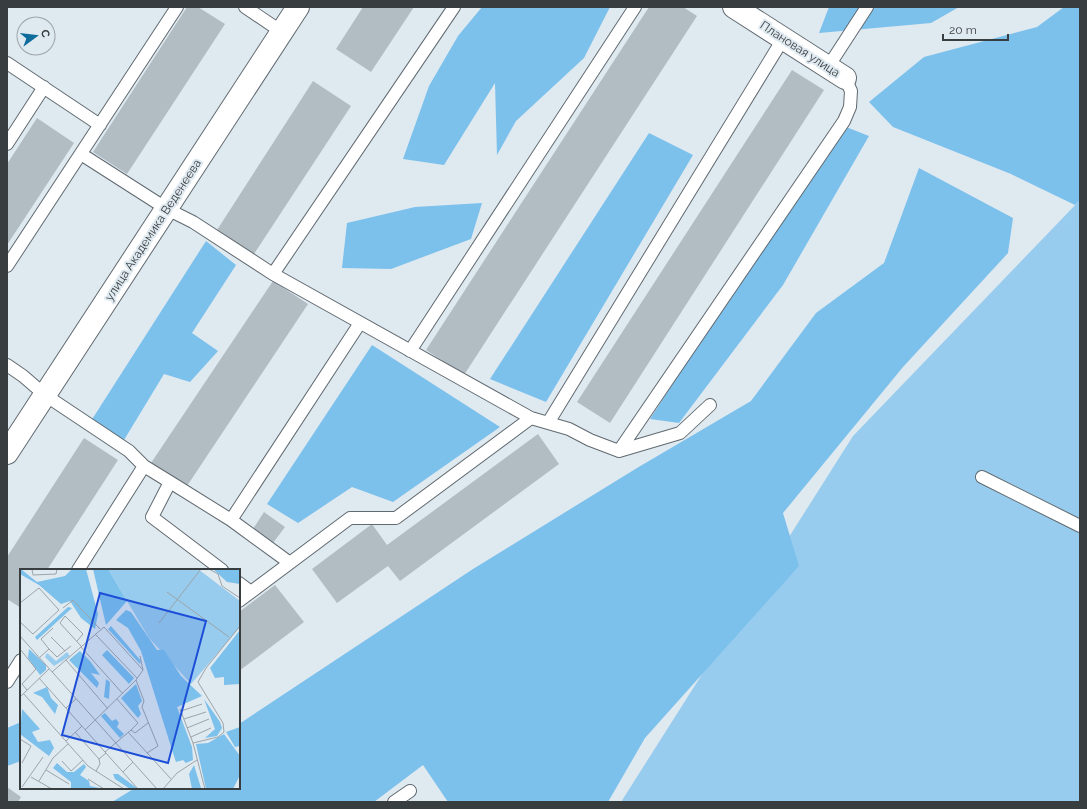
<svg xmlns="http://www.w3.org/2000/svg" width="1087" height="809" viewBox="0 0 1087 809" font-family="Raleway,sans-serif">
<rect width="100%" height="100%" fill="#dfe9f0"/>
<!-- green -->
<path fill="#98ccee" d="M1080,200V802H621L853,436Z"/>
<!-- forest -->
<path fill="#7cc0ec" d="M482,7H610L584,58L516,121L497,155L495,83L444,165L403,159L429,86L458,36Z
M829,7H959L931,23L819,33Z
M1064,7H1080V200L1075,205L1011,174L893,127L869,102L924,57L1037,27Z
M841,125L869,136L783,285L679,423L650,419Z
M649,133L693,155L546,402L490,379Z
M919,168L1013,218L1008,253L903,367L783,513L799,566L645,738L608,802H448L423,765L374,802H112L135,788H239V724L473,569L637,468L751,401L816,313L884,263Z
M482,203L471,239L391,269L342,268L347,223L415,207Z
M206,241L236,265L192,333L218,351L190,382L164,374L124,440L91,421Z
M372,345L500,427L393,502L352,487L298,523L267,504Z
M21,722V761L7,766V728Z"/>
<!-- building -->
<path fill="#b2bcc3" d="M187,7H198L225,24L127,174L93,152Z
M363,7H414L371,72L336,49Z
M649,7H683L697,16L464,375L426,350Z
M792,70L824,90L610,423L577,402Z
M313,81L351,106L254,254L217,230Z
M37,118L74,143L7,245V164Z
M273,281L308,304L185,489L149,466Z
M538,434L559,464L400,581L388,566L337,603L312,569L372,524L387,545Z
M84,438L118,460L47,570H21V608L7,599V557Z
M264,512L285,527L273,543L253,529Z
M275,585L304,622L239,671V612Z
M7,787L21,797L18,802H7Z"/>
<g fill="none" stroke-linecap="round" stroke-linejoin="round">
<!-- service casing -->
<g stroke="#616a70" stroke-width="14">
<path id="service" d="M245,7L282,32
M7,63L100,125
M828,67L867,7
M7,144L44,87
M81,154L167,209L193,222L273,274L531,418L569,429L590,440L619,451L680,433L710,405
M7,266L177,7
M273,274L454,7
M410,351L635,7
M7,365L23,376L45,395L129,451L144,466L170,482L152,517L222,570
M548,423L783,39
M619,451L844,121L850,107L851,91L845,78
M982,477L1080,526
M170,482L231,520L360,323
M231,520L290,563
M78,570L144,466
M239,583L251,592
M239,601L350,518H396L531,418
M7,682L21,660
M394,802L410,791"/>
</g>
<!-- minor casing -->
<g stroke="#616a70" stroke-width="24">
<path id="minor" d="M734,7L845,78"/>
</g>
<!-- tertiary casing -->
<g stroke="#616a70" stroke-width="24">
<path id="tertiary" d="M7,453L298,7"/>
</g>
<!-- service -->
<use href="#service" stroke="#fff" stroke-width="12"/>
<!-- minor -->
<use href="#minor" stroke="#fff" stroke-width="22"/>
<!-- tertiary -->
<use href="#tertiary" stroke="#fff" stroke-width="22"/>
</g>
<g text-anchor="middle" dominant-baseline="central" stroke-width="4" stroke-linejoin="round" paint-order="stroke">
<!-- street labels -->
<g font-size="12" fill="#383d3f" stroke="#dfe9f0">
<text transform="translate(800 49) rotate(33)">Плановая улица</text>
<text transform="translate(153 230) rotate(-57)">улица Академика Веденеева</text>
</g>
</g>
<!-- overview -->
<g transform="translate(20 569)">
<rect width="220" height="220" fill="#dfe9f0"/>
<path d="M88,0H178L220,32V58L171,115L129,69ZM47,83L50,87L34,97L25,88L27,84L36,92Z" fill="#98ccee"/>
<path d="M52,0H66L78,45L75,60L61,49L50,32L41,35L19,16L0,5V1H2L17,13L45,7ZM73,0H88L107,32L86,56ZM193,0H220V15L207,13ZM48,38L52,39L17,71L15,68ZM106,41L111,43L137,81H144L161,107L182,127L157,138L172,178L173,191L166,194L163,191L156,193L153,184L121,82L108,59L96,51ZM91,57L121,92L120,95L88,60ZM220,61V115L204,116V108L195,109L190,99ZM9,80L26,96V101L20,106L8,89ZM87,81L114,109L109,115L82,86ZM60,82L70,92L80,106L71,104L79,114L77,119L49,91ZM86,110L90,113L89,130L84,128ZM116,115L122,132L118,137L121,145L118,149L101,129ZM27,118L31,129L38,136L35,145L22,128L13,124ZM184,130L200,153L202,159L197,167L185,169L195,160ZM2,140L20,160L12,163L18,173L30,171L34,179L29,187L0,165ZM85,144L92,152L96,150L99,154L97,158L104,165L100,169L81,147ZM220,158V177L215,178L206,163ZM204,165L220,187V206L213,220H186L176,175L188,174ZM37,194L47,203H54L64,195L66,198L60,206L69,212L70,217L84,220H51V213L33,199ZM174,196L181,219V220H172L169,205ZM93,205H98L118,220H110L95,210Z" fill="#7cc0ec"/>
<path fill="none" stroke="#9ca4a9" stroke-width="1" d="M12,0L13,6L36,5L37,0M189,0L198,5L202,17L220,29M147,23L209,68M0,34L19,19L39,41L13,65L0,53M43,39L53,31L80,60M139,54L181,0M75,65L117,109M0,67L137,220M31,68L45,82M57,72L63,65L45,47L40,54L61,77M61,78L103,125M0,80L16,100L2,115L7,121M29,80L21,70L33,59M19,89L29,80L37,88L51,77M46,91L88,140M32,103L84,58L123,101M19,109L118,220M116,111L124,132L122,138L138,177L127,184M3,124L68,197L104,220M0,128L29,100M97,130L118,154L111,161M46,139L56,130M160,140L173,174L185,220M161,142L182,135M164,150L186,143M167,159L189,150M65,161L116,111L123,101L120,87M55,163L79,190L86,184M108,163L151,210M171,168L191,159M0,170L11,177L2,194M46,172L62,157M173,174L198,168L204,163L203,154L178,113L186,99L220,57M85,183L111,161L115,164L128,154M42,192L51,202L63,191M26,201L49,215M76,202L80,195L79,190M103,203L113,193M11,208L32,220M68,210L84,220M19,212L33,189L48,175M2,218L23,188M143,220L157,204L177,191"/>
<path fill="#1d4ed8" fill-opacity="0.15" stroke="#1d4ed8" stroke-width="2" d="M80,24L186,52L148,194L42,166Z"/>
<rect width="220" height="220" fill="none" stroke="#383d3f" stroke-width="2"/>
</g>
<!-- border -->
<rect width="1087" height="809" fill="none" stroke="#383d3f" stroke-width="16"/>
<!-- north arrow -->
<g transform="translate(36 36) rotate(75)"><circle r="19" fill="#dfe9f0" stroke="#9ca4a9"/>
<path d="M0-3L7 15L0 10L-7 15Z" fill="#0d6c9b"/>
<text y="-6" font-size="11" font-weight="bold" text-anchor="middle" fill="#383d3f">С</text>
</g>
<!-- scale -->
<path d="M943 34v6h65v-6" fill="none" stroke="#383d3f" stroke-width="2"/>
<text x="949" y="34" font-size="12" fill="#383d3f" stroke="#dfe9f0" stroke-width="3" paint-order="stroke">20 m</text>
</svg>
